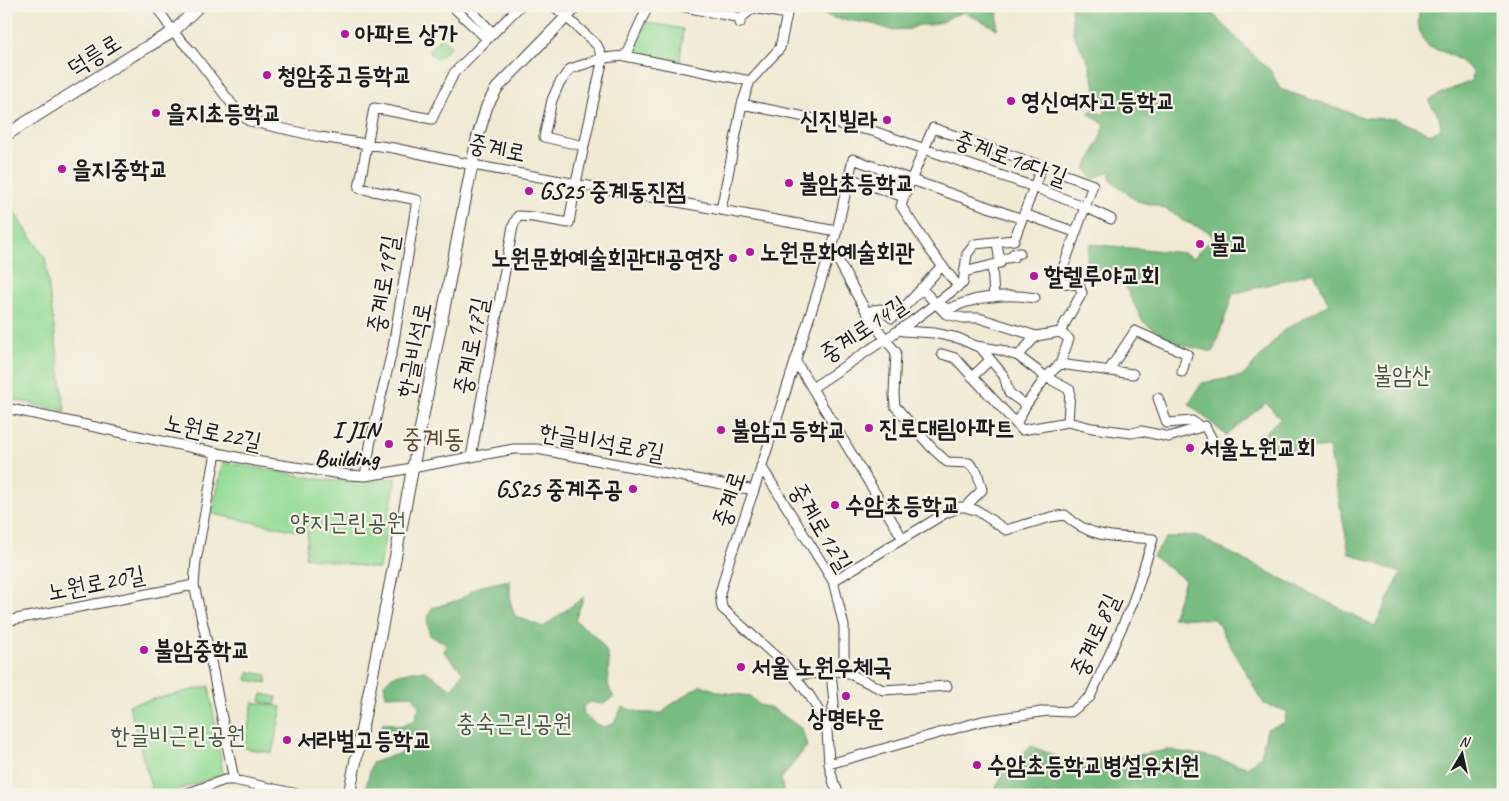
<svg xmlns="http://www.w3.org/2000/svg" width="1509" height="801" viewBox="0 0 1509 801" font-family="Caveat,'Poor Story',sans-serif">
<rect width="100%" height="100%" fill="#f7f3e8"/>
<filter id="ink" filterUnits="userSpaceOnUse"><feTurbulence type="fractalNoise" baseFrequency=".02" numOctaves="2"/><feDisplacementMap in="SourceGraphic" scale="10" xChannelSelector="R" yChannelSelector="G"/><feConvolveMatrix kernelMatrix="1 2 1 2 8 2 1 2 1" color-interpolation-filters="sRGB"/></filter>
<filter id="wash" filterUnits="userSpaceOnUse"><feTurbulence type="fractalNoise" baseFrequency=".0096" numOctaves="4" result="noise"/><feDisplacementMap in="SourceGraphic" scale="20" xChannelSelector="R" yChannelSelector="G"/><feGaussianBlur stdDeviation="1.12" result="paint"/><feColorMatrix in="noise" values="0 0 0 0 0 0 0 0 0 0 0 0 0 0 0 0 0 1.4 0 .05"/><feComposite in="paint" operator="in"/></filter>
<g filter="url(#wash)">
<rect width="100%" height="100%" fill="#f0ead4"/>
<!-- green -->
<path fill="#94dc97" stroke="#587c5a" d="M646,22L683,29L680,62L633,54Z
M441,37L451,46L437,60L428,51Z
M6,199L45,258L65,411L6,398Z
M223,462L326,480L360,482L396,478L379,569L305,557L308,533L212,514Z
M249,672L267,675L266,683L247,680Z
M209,686L223,774L164,795H153L129,705Z
M262,694L277,697L275,705L260,701Z
M253,702L282,707L272,753L244,748Z"/>
<!-- forest -->
<path fill="#77bc80" stroke="#4a6c4e" d="M815,6H1000L998,8L997,29L964,12L952,16L944,21L930,25H919L909,29L891,30L873,24L834,18L819,13Z
M1071,6H1209V10L1258,60L1271,71L1280,89L1366,118L1396,119L1431,134L1441,129L1439,116L1428,101L1442,93L1471,81L1473,72C1461,59 1446,52 1428,47L1418,30L1419,14L1417,6H1503V795H996L994,792L1002,776L994,769L1021,756L1031,746L1067,761L1121,758L1168,750L1207,756L1247,767L1261,756L1267,729L1284,723L1287,711L1264,704L1215,619L1172,618L1185,580L1153,556L1166,538L1195,535L1375,626L1401,573L1349,553L1329,447L1243,455L1280,418L1266,403L1226,435L1189,404L1202,383L1243,376L1284,330L1329,304L1314,272L1233,294L1213,352L1174,343L1143,322L1124,284L1086,262L1090,244L1184,253L1194,258L1203,247L1214,238L1206,230L1183,221L1173,213L1159,206L1137,201L1111,180L1109,171L1093,179L1085,168L1093,155L1105,125L1088,113L1091,110L1104,115L1106,108L1098,98L1089,64L1073,34Z
M510,580V601L515,616L543,627L584,597L575,620C588,631 608,643 609,663C609,677 605,684 614,697L603,704L589,702L583,706L584,715L596,724L605,727L614,723L622,707L643,713H662L669,706L701,685L720,692L750,696L759,705L772,708L802,729L807,746L781,779L783,790L778,795H364L372,763L415,748L426,750L429,745L424,740L397,738L381,727L384,722L399,726L415,720L419,707L413,695L386,696L384,684L392,676L412,671H425L452,689L463,672L444,652L446,643L430,636L427,620L432,608L461,599L477,587Z"/>
</g>
<g filter="url(#ink)">
<g fill="none" stroke-linecap="round" stroke-linejoin="round">
<!-- minor casing -->
<g stroke="#3c3b38" stroke-width="11">
<path id="minor" d="M156,6L173,32L192,52L238,112L249,121L320,137L394,148L473,165L837,231L754,490L729,561L720,593L722,608L783,663L810,696L824,720L827,731L829,764L834,784L840,795
M452,6L487,39
M467,6L493,33
M680,6L741,18
M740,23L741,18L753,8L787,14L780,48L750,81L742,104
M625,56L750,81
M584,146L544,137L552,100L559,84L570,69L603,58L625,56L648,6
M849,178L904,197L901,206L930,250L958,286
M721,210L742,104L873,131L1034,187L1085,207L1111,219
M1024,214L1075,232
M837,231L853,159L1022,219
M831,247C851,283 868,321 896,352L894,394L895,406L931,447L947,462L969,463L977,472L982,490L965,507
M1000,259L1014,257L1013,254L1020,253
M992,265L994,297
M964,272L1000,263L997,242
M921,288L946,314L963,318H979L1036,336L1060,332L1082,293L1079,285L1058,282L1093,185L1066,175
M939,304L948,309C975,297 1005,293 1035,298
M868,314L873,310L881,309L892,318C911,303 925,283 942,266
M900,329L903,331L934,333L958,338L976,346L1000,350L1018,356L1046,377L1060,364L1069,339L1060,332
M980,347L1004,376L1009,393L1026,405
M942,354L955,358L1022,430L1068,422L1092,428L1132,433L1141,431L1169,437L1201,427
M1018,356L1036,336
M795,360L903,539
M1060,364L1133,374
M1109,370L1135,331L1187,354L1182,372
M972,377L990,360
M812,388L911,322L963,283L967,254L975,244L1014,240L1042,166L933,128L904,197
M1158,398L1167,423L1192,421L1201,427L1205,426L1218,451
M6,408L255,461L348,475L365,476L390,472L514,449H537L754,490
M1016,424L1026,405L1046,377L1070,390L1068,422
M216,453L196,561L194,585L209,651L234,780
M471,457L513,226L518,216L533,217L569,223L576,183L603,58L597,45L554,6
M761,466L833,581L844,626V671
M365,476L372,434L393,347L417,200L359,188L374,108L432,119L454,73L520,6
M6,621L194,585
M793,675L844,671L883,690L947,686
M827,729L834,704L831,671
M829,764L982,721L1047,711L1071,712L1090,697L1132,605L1153,539C1118,536 1092,540 1065,515L1051,517L1006,530L978,511L965,507H960L944,514L833,581
M183,795L216,783L225,780H234L302,795"/>
</g>
<!-- major casing -->
<g stroke="#3c3b38" stroke-width="13">
<path id="major" d="M6,135L133,55L173,32L199,6
M349,795L477,139L487,106L497,88L577,6"/>
</g>
<!-- minor -->
<use href="#minor" stroke="#fff" stroke-width="9"/>
<!-- major -->
<use href="#major" stroke="#fff" stroke-width="11"/>
</g>
</g>
<!-- markers -->
<g fill="#b5179e" stroke="#f7f3e8" stroke-width="2">
<circle cx="345" cy="34" r="5"/>
<circle cx="267" cy="75" r="5"/>
<circle cx="1011" cy="101" r="5"/>
<circle cx="156" cy="113" r="5"/>
<circle cx="887" cy="120" r="5"/>
<circle cx="62" cy="169" r="5"/>
<circle cx="789" cy="183" r="5"/>
<circle cx="529" cy="191" r="5"/>
<circle cx="1200" cy="244" r="5"/>
<circle cx="750" cy="252" r="5"/>
<circle cx="733" cy="258" r="5"/>
<circle cx="1034" cy="276" r="5"/>
<circle cx="869" cy="428" r="5"/>
<circle cx="721" cy="430" r="5"/>
<circle cx="389" cy="444" r="5"/>
<circle cx="1190" cy="448" r="5"/>
<circle cx="633" cy="489" r="5"/>
<circle cx="835" cy="505" r="5"/>
<circle cx="144" cy="650" r="5"/>
<circle cx="741" cy="667" r="5"/>
<circle cx="846" cy="696" r="5"/>
<circle cx="287" cy="740" r="5"/>
<circle cx="977" cy="765" r="5"/>
</g>
<g text-anchor="middle" dominant-baseline="central" stroke-width="4.5" stroke-linejoin="round" paint-order="stroke">
<!-- poi labels -->
<g font-size="24" font-weight="bold" fill="#1c1c1c" stroke="#f7f3e8" text-anchor="start">
<text x="355" y="34">아파트 상가</text>
<text x="277" y="75">청암중고등학교</text>
<text x="1021" y="101">영신여자고등학교</text>
<text x="166" y="113">을지초등학교</text>
<text x="877" y="120" text-anchor="end">신진빌라</text>
<text x="72" y="169">을지중학교</text>
<text x="799" y="183">불암초등학교</text>
<text x="539" y="191">GS25 중계동진점</text>
<text x="1210" y="244">불교</text>
<text x="760" y="252">노원문화예술회관</text>
<text x="723" y="258" text-anchor="end">노원문화예술회관대공연장</text>
<text x="1044" y="276">할렐루야교회</text>
<text x="879" y="428">진로대림아파트</text>
<text x="379" y="430" text-anchor="end">I JIN<tspan x="379" dy="28">Building</tspan></text>
<text x="731" y="430">불암고등학교</text>
<text x="1200" y="448">서울노원교회</text>
<text x="623" y="489" text-anchor="end">GS25 중계주공</text>
<text x="845" y="505">수암초등학교</text>
<text x="154" y="650">불암중학교</text>
<text x="751" y="667">서울 노원우체국</text>
<text x="846" y="718" text-anchor="middle">상명타운</text>
<text x="297" y="740">서라벌고등학교</text>
<text x="987" y="765">수암초등학교병설유치원</text>
</g>
<!-- street labels -->
<g font-size="24" fill="#1c1c1c" stroke="#f7f3e8">
<text transform="translate(94 55) rotate(-32)">덕릉로</text>
<text transform="translate(497 148) rotate(11)">중계로</text>
<text transform="translate(1011 158) rotate(20)">중계로16다길</text>
<text transform="translate(383 284) rotate(-81)">중계로19길</text>
<text transform="translate(863 329) rotate(-34)">중계로14길</text>
<text transform="translate(471 346) rotate(-79)">중계로17길</text>
<text transform="translate(414 350) rotate(-79)">한글비석로</text>
<text transform="translate(213 432) rotate(12)">노원로22길</text>
<text transform="translate(602 442) rotate(10)">한글비석로8길</text>
<text transform="translate(729 499) rotate(-72)">중계로</text>
<text transform="translate(821 527) rotate(59)">중계로12길</text>
<text transform="translate(96 583) rotate(-11)">노원로20길</text>
<text transform="translate(1095 635) rotate(-66)">중계로8길</text>
</g>
<!-- park labels -->
<g font-size="24" fill="#405641" stroke="#f7f3e8">
<text x="1402" y="375">불암산</text>
<text x="348" y="522">양지근린공원</text>
<text x="514" y="723">충숙근린공원</text>
<text x="178" y="735">한글비근린공원</text>
</g>
<!-- quarter labels -->
<g font-size="26" fill="#5b4832" stroke="#f7f3e8">
<text x="433" y="438">중계동</text>
</g>
</g>
<!-- margin -->
<rect width="1509" height="801" fill="none" stroke="#f7f3e8" stroke-width="25"/>
<!-- north arrow -->
<g transform="translate(1462 754) rotate(9)" stroke="#f7f3e8" stroke-width="4" paint-order="stroke">
<path d="M0-4L9 19L0 12L-9 19Z" fill="#1c1c1c"/>
<text y="-8" font-size="14" font-weight="bold" text-anchor="middle" fill="#1c1c1c">N</text>
</g>
</svg>
